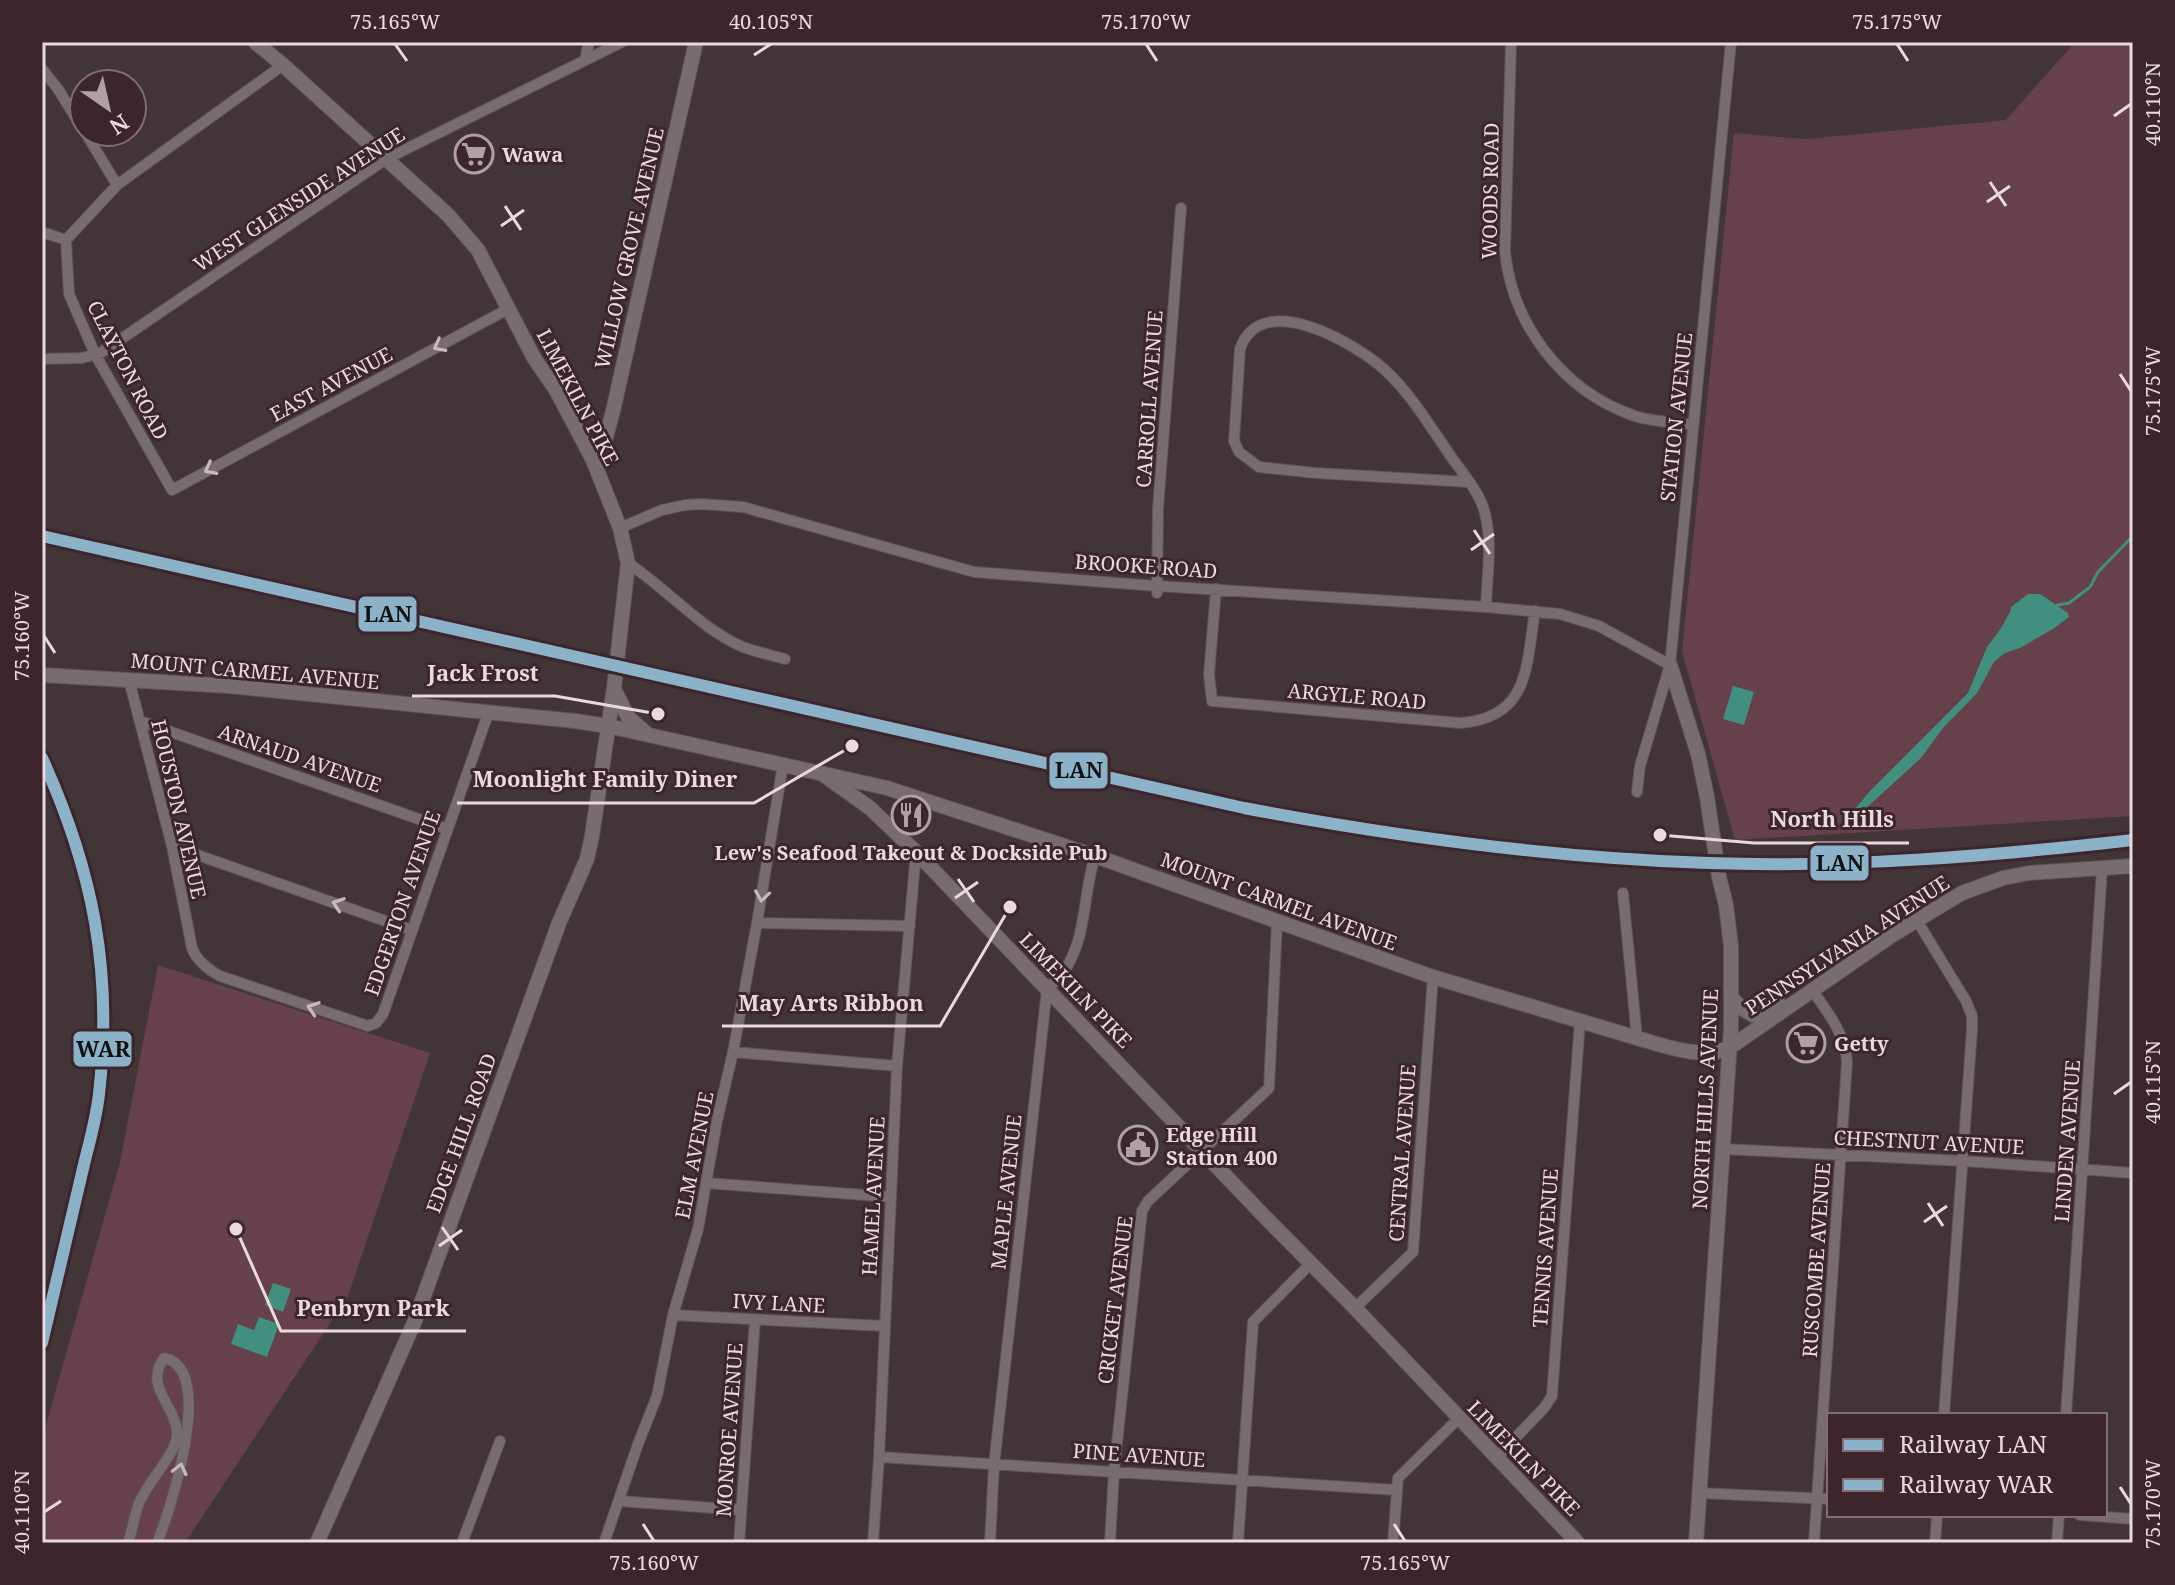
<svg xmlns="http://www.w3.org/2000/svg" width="2175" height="1585" viewBox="0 0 2175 1585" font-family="'Noto Serif',serif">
<rect width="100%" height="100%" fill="#413538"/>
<!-- green -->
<path fill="#66404b" d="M2075,42H2133V816L1735,840L1682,651L1734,133L1805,139L2006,120Z
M158,965L430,1053L348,1296L185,1543H42V1439L120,1162Z"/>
<!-- water -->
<path fill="#418f7e" d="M2028,594H2040L2068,613L2069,617L2053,629L2020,648L2005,653L1994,662L1977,693L1943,728L1921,758L1853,820L1855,809L1870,791L1968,693L1987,647L2001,628L2010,612L2011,607Z
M1733,686L1754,692L1744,725L1723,719Z
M273,1283L291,1289L283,1312L265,1305Z
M259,1317L279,1324L267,1357L231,1344L238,1324L254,1330Z"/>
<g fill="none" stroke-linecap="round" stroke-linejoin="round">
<!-- stream -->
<path stroke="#418f7e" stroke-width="3" d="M2057,605L2069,603L2090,587L2098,572L2133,536"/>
<!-- street casing -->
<g stroke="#5e5356" stroke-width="12">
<path id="street" d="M1511,42L1505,251C1512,324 1562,390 1632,415C1651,422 1673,422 1693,425
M585,60L589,42
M283,65L117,185L66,240L69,294L95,354L172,490L508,309
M42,69L58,89L84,131
M85,132L117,185
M42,232L66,240
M42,359L82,358L102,352L386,159L622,42
M1469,482L1316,473L1259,467L1239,452L1234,441L1240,349C1261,288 1355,343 1385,370C1412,395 1431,428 1452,458C1462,472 1475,487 1482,504C1494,535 1487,574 1486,607
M620,528L662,510L685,505L702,504L743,507L974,572L1157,586L1486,607L1560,614L1599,626L1670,665
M628,563C666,588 702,630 743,647C756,652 771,655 785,659
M1216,589L1209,675L1212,701L1460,723C1530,718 1526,666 1535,611
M1157,593L1158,509L1181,208
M129,680L172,846L192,948C197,961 207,969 220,976L368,1026L376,1023L383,1014L488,714
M140,721L447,829
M1637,792L1640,766L1670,665L1731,42
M172,846L411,930
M1623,893L1637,1038
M1916,919L1966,1001L1972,1016V1030L1944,1415
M757,923L910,926
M1812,990C1827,1011 1846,1035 1847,1062L1814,1543
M733,1052L897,1066
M1723,1149L1964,1161L2133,1173
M706,1183L891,1197
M1355,1308L1413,1252L1433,977
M673,1315L884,1326
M2066,1415L2102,869
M879,1457L1397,1490
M1497,1457L1544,1408L1552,1396L1580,1021
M1700,1493L1829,1499
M620,1501L741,1510
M2080,1515L2133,1519
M128,1543C132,1531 134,1518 138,1506C145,1484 177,1454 177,1434C177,1406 143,1387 164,1358C217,1368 170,1511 157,1543
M462,1543L500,1441
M604,1543L638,1444L657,1396L673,1315L698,1229L717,1121L733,1052L757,923L783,764
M739,1543L755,1320
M873,1543L879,1457L897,1066L916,852
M990,1543L994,1465L1047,989C1053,983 1059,978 1064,971C1087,939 1083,893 1095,856
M1110,1543L1114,1471L1142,1211L1148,1201L1269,1088L1277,922
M1238,1543L1253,1322L1310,1264
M1393,1543L1398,1478L1459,1418
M1935,1543L1937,1515
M2057,1543L2059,1515"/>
</g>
<!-- secondary casing -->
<g stroke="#5e5356" stroke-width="16">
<path id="secondary" d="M255,42L283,65L448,215L478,250L534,358L556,390L593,460L620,528L628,563L614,688L592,836L587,859L559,923L414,1323L317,1543
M593,460L606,437L613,411L696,42
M1670,665L1698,754L1707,797L1719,877L1726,905L1731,946V1027L1696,1543
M42,675L229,686L575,721L608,726L887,788L1095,856L1433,977L1637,1038C1665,1046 1701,1060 1729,1048L1891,936L1962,893L2003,878L2029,873L2133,866
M614,689L628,717L646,733
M825,776L870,808L916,852L1264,1216L1355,1308L1578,1543
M1732,998L1741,1008L1753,1015L1762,1013L1778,1002"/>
</g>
<!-- street -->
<use href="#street" stroke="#776c6f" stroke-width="10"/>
<!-- secondary -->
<use href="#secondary" stroke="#776c6f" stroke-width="14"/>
<!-- rail-1 casing -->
<g stroke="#3d252c" stroke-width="18">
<path id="rail-1" d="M42,536L1244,808C1398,837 1552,858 1708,863C1850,868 1992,856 2133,840"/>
</g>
<!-- rail-2 casing -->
<g stroke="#3d252c" stroke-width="18">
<path id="rail-2" d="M42,758C93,870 113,971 99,1094C96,1122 87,1150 81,1177C68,1233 55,1288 42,1343"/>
</g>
<!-- rail-1 -->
<use href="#rail-1" stroke="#8cb2c9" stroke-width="12"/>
<!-- rail-2 -->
<use href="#rail-2" stroke="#8cb2c9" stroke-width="12"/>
</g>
<!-- one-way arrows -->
<defs><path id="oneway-chevron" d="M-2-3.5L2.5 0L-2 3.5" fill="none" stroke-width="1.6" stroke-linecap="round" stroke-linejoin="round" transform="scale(2)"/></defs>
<g stroke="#c8b9bd">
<use href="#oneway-chevron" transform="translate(439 346) rotate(152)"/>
<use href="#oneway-chevron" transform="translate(210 469) rotate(152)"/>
<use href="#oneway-chevron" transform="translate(762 896) rotate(99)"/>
<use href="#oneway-chevron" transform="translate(338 904) rotate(-161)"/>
<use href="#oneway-chevron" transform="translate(313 1008) rotate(-161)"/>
<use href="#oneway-chevron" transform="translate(180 1469) rotate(-77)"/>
</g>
<!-- ticks -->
<path fill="none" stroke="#eadade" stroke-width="3" d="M395,44L407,61M1146,44L1157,61M1897,44L1908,61M754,55L771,44M2114,116L2131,104M1990,182L2006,206M1987,202L2010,186M505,206L521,230M501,226L524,210M2120,374L2131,391M1474,530L1490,554M1471,550L1494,534M44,636L55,653M958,879L974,902M955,898L978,882M2114,1094L2131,1082M1928,1203L1943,1226M1924,1222L1947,1206M442,1227L458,1250M439,1246L462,1230M2120,1487L2131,1504M44,1512L61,1501M643,1524L654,1541M1394,1524L1405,1541"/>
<!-- icons -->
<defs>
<g id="supermarket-ring" transform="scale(2)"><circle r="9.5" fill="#3d252c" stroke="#afa0a4" stroke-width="1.5"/><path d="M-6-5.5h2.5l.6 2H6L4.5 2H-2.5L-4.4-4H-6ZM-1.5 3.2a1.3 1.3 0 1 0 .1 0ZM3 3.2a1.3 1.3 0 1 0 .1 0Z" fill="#afa0a4"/></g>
<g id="restaurant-ring" transform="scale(2)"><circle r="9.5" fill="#3d252c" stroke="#afa0a4" stroke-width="1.5"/><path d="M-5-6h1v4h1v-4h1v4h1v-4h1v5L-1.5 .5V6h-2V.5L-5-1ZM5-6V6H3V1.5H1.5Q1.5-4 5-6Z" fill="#afa0a4"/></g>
<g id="civic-ring" transform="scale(2)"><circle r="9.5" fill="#3d252c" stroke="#afa0a4" stroke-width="1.5"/><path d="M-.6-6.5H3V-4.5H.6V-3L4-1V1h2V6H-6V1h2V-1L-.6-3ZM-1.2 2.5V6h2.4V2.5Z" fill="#afa0a4"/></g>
</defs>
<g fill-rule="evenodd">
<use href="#supermarket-ring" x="474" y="154"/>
<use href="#restaurant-ring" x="911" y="815"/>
<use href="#supermarket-ring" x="1806" y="1043"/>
<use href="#civic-ring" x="1138" y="1145"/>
</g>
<g text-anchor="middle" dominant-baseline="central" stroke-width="6" stroke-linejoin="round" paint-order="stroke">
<!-- poi labels -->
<g font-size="20" font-weight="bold" fill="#eadade" stroke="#3d252c" text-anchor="start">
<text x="502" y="154">Wawa</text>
<text x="911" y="852" text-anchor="middle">Lew's Seafood Takeout &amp; Dockside Pub</text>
<text x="1834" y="1043">Getty</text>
<text x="1166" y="1134">Edge Hill<tspan x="1166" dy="23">Station 400</tspan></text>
</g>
<!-- street labels -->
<g font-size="20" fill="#eadade" stroke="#3d252c">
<text transform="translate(1490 191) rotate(-89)">WOODS ROAD</text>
<text transform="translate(299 199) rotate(-33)">WEST GLENSIDE AVENUE</text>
<text transform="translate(629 248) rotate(-77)">WILLOW GROVE AVENUE</text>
<text transform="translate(128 370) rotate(63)">CLAYTON ROAD</text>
<text transform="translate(331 384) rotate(-28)">EAST AVENUE</text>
<text transform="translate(578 397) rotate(62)">LIMEKILN PIKE</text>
<text transform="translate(1149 399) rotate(-86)">CARROLL AVENUE</text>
<text transform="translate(1676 417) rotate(-84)">STATION AVENUE</text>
<text transform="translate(1146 566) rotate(4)">BROOKE ROAD</text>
<text transform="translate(255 671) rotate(5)">MOUNT CARMEL AVENUE</text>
<text transform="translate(1357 696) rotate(5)">ARGYLE ROAD</text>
<text transform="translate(300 758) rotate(19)">ARNAUD AVENUE</text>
<text transform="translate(179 809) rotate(77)">HOUSTON AVENUE</text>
<text transform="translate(1279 901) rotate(20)">MOUNT CARMEL AVENUE</text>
<text transform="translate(402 903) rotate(-71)">EDGERTON AVENUE</text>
<text transform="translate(1847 945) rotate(-33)">PENNSYLVANIA AVENUE</text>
<text transform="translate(1076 990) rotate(46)">LIMEKILN PIKE</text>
<text transform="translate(1705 1099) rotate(-87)">NORTH HILLS AVENUE</text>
<text transform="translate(461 1133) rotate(-70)">EDGE HILL ROAD</text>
<text transform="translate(2067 1141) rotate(-86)">LINDEN AVENUE</text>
<text transform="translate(1929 1142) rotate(3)">CHESTNUT AVENUE</text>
<text transform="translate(1402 1153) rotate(-86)">CENTRAL AVENUE</text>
<text transform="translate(694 1155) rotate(-79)">ELM AVENUE</text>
<text transform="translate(1006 1192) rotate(-84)">MAPLE AVENUE</text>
<text transform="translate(873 1196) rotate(-87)">HAMEL AVENUE</text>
<text transform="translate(1545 1248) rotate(-86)">TENNIS AVENUE</text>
<text transform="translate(1816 1260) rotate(-86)">RUSCOMBE AVENUE</text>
<text transform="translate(1115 1300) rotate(-83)">CRICKET AVENUE</text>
<text transform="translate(779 1303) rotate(3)">IVY LANE</text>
<text transform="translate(729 1430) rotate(-86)">MONROE AVENUE</text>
<text transform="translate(1139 1455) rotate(4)">PINE AVENUE</text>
<text transform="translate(1524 1458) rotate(46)">LIMEKILN PIKE</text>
</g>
</g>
<!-- callouts -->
<path fill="none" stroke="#eadade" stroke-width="3" d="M658 714L555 696H412M852 746L754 803H457M1660 835L1754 843H1909M1010 907L940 1026H722M236 1229L281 1331H466"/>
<g fill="#eadade" stroke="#3d252c" stroke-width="3">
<circle cx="658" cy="714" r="8"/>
<circle cx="852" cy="746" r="8"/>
<circle cx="1660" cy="835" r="8"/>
<circle cx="1010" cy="907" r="8"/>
<circle cx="236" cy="1229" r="8"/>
</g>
<g font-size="22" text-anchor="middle" font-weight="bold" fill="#eadade" stroke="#3d252c" stroke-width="6" stroke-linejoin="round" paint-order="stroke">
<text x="483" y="681">Jack Frost</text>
<text x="605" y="787">Moonlight Family Diner</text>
<text x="1832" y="827">North Hills</text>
<text x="831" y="1011">May Arts Ribbon</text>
<text x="373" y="1316">Penbryn Park</text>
</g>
<g stroke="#3d252c" stroke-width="3">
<rect x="357" y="595" width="61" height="38" rx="8" fill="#8cb2c9"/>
<rect x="1048" y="751" width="61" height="39" rx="8" fill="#8cb2c9"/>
<rect x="1809" y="844" width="61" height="38" rx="8" fill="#8cb2c9"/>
<rect x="72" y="1030" width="61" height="38" rx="8" fill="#8cb2c9"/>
</g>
<g font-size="22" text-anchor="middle" font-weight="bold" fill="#111">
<text x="388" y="622">LAN</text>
<text x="1079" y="778">LAN</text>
<text x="1840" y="871">LAN</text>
<text x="103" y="1057">WAR</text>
</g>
<!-- border -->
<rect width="2175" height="1585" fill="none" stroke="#3d252c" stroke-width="88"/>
<!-- legend -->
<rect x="1827" y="1413" width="280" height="104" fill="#3d252c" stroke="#826d73" stroke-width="2"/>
<rect x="1843" y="1439" width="40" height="12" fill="#8cb2c9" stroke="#826d73" stroke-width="2"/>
<text x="1899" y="1453" font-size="24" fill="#eadade">Railway LAN</text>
<rect x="1843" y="1479" width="40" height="12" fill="#8cb2c9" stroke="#826d73" stroke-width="2"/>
<text x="1899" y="1493" font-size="24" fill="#eadade">Railway WAR</text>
<!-- north arrow -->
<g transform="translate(108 108) rotate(146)"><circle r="38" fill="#3d252c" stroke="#826d73" stroke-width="2"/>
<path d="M0-6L14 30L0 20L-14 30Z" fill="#afa0a4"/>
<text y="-12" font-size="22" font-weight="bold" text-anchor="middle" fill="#eadade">N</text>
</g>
<rect x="44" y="44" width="2087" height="1497" fill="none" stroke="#eadade" stroke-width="3"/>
<g font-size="20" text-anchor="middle" fill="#eadade">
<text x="395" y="29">75.165°W</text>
<text x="771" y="29">40.105°N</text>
<text x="1146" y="29">75.170°W</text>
<text x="1897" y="29">75.175°W</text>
<text transform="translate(2153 104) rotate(-90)" y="7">40.110°N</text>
<text transform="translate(2153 391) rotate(-90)" y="7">75.175°W</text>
<text transform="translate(22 636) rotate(-90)" y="7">75.160°W</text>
<text transform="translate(2153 1082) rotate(-90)" y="7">40.115°N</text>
<text transform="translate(2153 1504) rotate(-90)" y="7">75.170°W</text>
<text transform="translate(22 1512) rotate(-90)" y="7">40.110°N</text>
<text x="654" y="1570">75.160°W</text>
<text x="1405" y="1570">75.165°W</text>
</g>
</svg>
